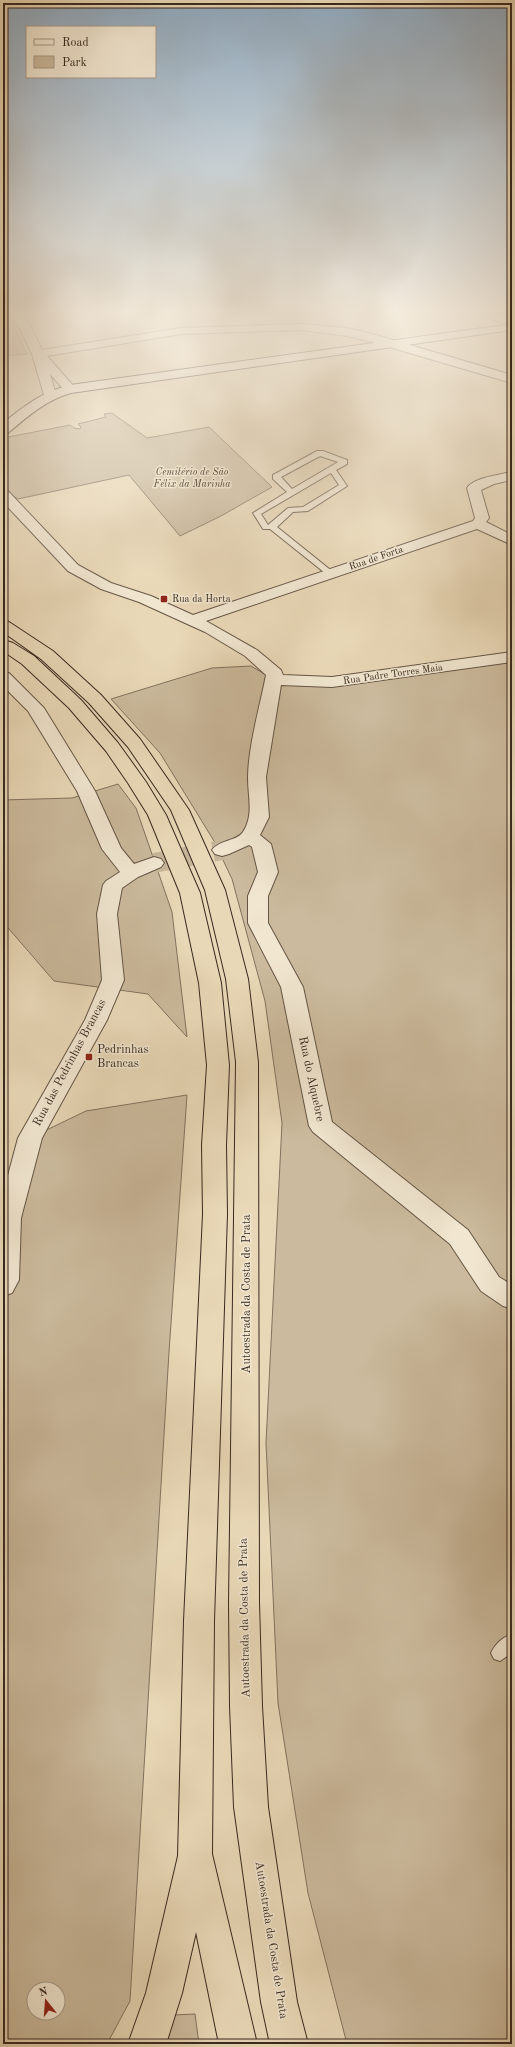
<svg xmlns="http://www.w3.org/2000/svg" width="515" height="2047" viewBox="0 0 515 2047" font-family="'Old Standard TT',serif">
<rect width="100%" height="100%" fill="#e9d8b7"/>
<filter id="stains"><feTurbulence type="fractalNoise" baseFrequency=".005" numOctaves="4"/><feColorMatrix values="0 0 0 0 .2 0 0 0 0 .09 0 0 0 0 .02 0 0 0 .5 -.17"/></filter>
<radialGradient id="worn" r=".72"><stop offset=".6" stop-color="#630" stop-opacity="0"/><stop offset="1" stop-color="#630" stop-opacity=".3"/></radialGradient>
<!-- green -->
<path fill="#cbba9d" stroke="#82725e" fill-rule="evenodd" d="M3,309H6L27,354L3,356Z
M428,309H484L483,311L464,314Z
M112,413L147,438L209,427L272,487L221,516L180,536L129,475L18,499L3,489V438L70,425L74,428L80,429L81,427L78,424L106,417L104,414Z
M512,662V2044H347L308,1893L278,1703L266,1443L282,1123L265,1001L232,879L214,841L160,753L111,699L212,668L251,666L268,676L312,686Z
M118,784L136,808L172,912L187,1037L148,994L54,981L3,922V800L72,798Z
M187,1095L169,1352L130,2001L107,2044H3V1208L32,1137L86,1111ZM34,1989H58V2013H34Z
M195,2014L199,2044H163L173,2015Z"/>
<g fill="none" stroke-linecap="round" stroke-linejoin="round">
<!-- street-tunnel -->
<path stroke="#c6b599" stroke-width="20" stroke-dasharray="20 10" stroke-linecap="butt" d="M154,863L222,850"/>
<!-- lane casing -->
<g stroke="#645545" stroke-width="2">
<path id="lane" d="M317,451H323L347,460V464L336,470L347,486L308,511L293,512L277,527L333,572V576L330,577L270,529H263L253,513L287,492L273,479V475ZM320,456L338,462L292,489L281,477ZM331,473L339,485L303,507L288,508L268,525L261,514Z
M512,1634V1653L500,1661L494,1659L491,1653C495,1644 503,1637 512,1634Z"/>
</g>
<!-- street casing -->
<g stroke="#645545" stroke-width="2">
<path id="street" d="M10,309H22L42,350L181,328L303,324L347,328L376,335L512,375V383L372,342L347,336L303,330L181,334L47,356L76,389L70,393L66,392L50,374L56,395L50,399L44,395L32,354Z
M478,309H491L499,315L512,319V326L491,319Z
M506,473L511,474V480L494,484L481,490L489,518L486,522L512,535V545L477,529L206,621L257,650L281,670L283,675L332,677L512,652V662L332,687L281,685L266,777L269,817L260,835L271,844L278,872L268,896V923L303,987L332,1122L468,1230L499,1277L512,1285V1309L503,1306L481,1291L450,1244L313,1132L309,1126L281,987L248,923V896L258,872L252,847L249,845L229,854L222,856L215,854L212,850C219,840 237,841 243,832C254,815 248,797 248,778C248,747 260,706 266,675L245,656L205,632L139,602L101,589L68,571L3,502V490L8,491L78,565L111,583L151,596L193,615L473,521L475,518L467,488C474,478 494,476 506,473Z
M3,672L9,673L44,708L95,791L121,848L134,864L154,857L161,859L164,863L161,867L138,877L122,888L117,914L124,980L107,1020L42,1138L21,1218L19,1280L12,1293L3,1296V1194L18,1138L85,1020L102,980L97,914L103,885L106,881L120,872L102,849L77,791L28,711L3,686Z"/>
</g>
<!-- secondary casing -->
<g stroke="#38291f" stroke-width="2">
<path id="secondary" d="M512,324V330L71,393C46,400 28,416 8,433L3,434V423C26,405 40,393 70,385Z"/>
</g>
<!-- highway casing -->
<g stroke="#38291f" stroke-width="2">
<path id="highway" d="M3,620L9,622L53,651L101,695L140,739L189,810L225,890L248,979L258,1062L259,1603L262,1706L268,1807L297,2002L308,2044H270L261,2002L234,1807L230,1706L229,1603L236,1062L226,979L205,890L171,810L128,747L89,703L41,659L3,632Z
M7,641L13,643L34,656L81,700L118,743L146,782L166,815L200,893L221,983L229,1065L226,1145L227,1214L214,1621L212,1854L257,2044H219L196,1932L182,1993L166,2044H128L146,1993L178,1856L184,1621L203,1214L202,1145L207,1065L199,983L180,893L148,815L128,783L106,751L69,708L22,664L3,651V642Z"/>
</g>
<!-- lane -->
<use href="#lane" fill="#f1e6d0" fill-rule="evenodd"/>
<!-- street -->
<use href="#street" fill="#f1e6d0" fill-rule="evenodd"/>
<!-- secondary -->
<use href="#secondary" fill="#f1e6d0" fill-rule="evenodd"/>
<!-- highway -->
<use href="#highway" fill="#e9d8b7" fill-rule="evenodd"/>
</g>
<!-- sky -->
<linearGradient id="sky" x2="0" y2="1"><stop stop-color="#90aac0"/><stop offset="0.52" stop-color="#f5eddf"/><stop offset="1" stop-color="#f5eddf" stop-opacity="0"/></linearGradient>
<rect width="515" height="596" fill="url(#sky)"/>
<!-- markers -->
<g fill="#8f2418" stroke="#f1e6d0" stroke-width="1.5">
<rect x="160" y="595" width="8" height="8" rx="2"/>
<rect x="85" y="1053" width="8" height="8" rx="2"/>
</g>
<g text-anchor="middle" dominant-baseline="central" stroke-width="3" stroke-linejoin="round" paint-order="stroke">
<!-- far-park labels -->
<g font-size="10" font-style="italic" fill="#5d4d3e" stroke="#f1e6d0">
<text x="192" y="472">Cemitério de São<tspan x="192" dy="12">Félix da Marinha</tspan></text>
</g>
<!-- far-street labels -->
<g font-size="10" fill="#38291f" stroke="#f1e6d0">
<text transform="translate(376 558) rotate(-19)">Rua de Forta</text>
<text transform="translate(393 674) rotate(-8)">Rua Padre Torres Maia</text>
</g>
<!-- far-poi labels -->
<g font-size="10" fill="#38291f" stroke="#f1e6d0" text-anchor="start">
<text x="172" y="599">Rua da Horta</text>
</g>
<!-- poi labels -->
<g font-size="12" fill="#38291f" stroke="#f1e6d0" text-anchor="start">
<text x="97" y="1050">Pedrinhas<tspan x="97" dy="14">Brancas</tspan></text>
</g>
<!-- street labels -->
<g font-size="12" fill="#38291f" stroke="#f1e6d0">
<text transform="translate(70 1063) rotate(-62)">Rua das Pedrinhas Brancas</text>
<text transform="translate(311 1079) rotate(78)">Rua do Alquebre</text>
<text transform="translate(247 1294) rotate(-90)">Autoestrada da Costa de Prata</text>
<text transform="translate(245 1618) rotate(-91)">Autoestrada da Costa de Prata</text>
<text transform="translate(271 1940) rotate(81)">Autoestrada da Costa de Prata</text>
</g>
</g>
<!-- margin -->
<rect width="515" height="2047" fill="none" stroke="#e9d8b7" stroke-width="16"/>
<rect x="4" y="4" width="507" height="2039" fill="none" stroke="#38291f" stroke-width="2"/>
<rect x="8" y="8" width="499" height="2031" fill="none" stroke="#38291f"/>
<!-- legend -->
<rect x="26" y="26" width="130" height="52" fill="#f1e6d0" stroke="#a79a89"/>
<rect x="34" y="39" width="20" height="6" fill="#f1e6d0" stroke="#a79a89"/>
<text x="62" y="46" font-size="12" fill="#38291f">Road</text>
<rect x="34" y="56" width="20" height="12" fill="#cbba9d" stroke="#a79a89"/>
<text x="62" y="66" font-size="12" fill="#38291f">Park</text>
<!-- north arrow -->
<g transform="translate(46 2001) rotate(343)"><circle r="19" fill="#f1e6d0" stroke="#a79a89"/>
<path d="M0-3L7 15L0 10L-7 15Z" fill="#8f2418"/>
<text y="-6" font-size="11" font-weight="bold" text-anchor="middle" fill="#38291f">N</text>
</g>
<rect width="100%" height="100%" filter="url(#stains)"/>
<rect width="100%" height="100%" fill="url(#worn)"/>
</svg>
